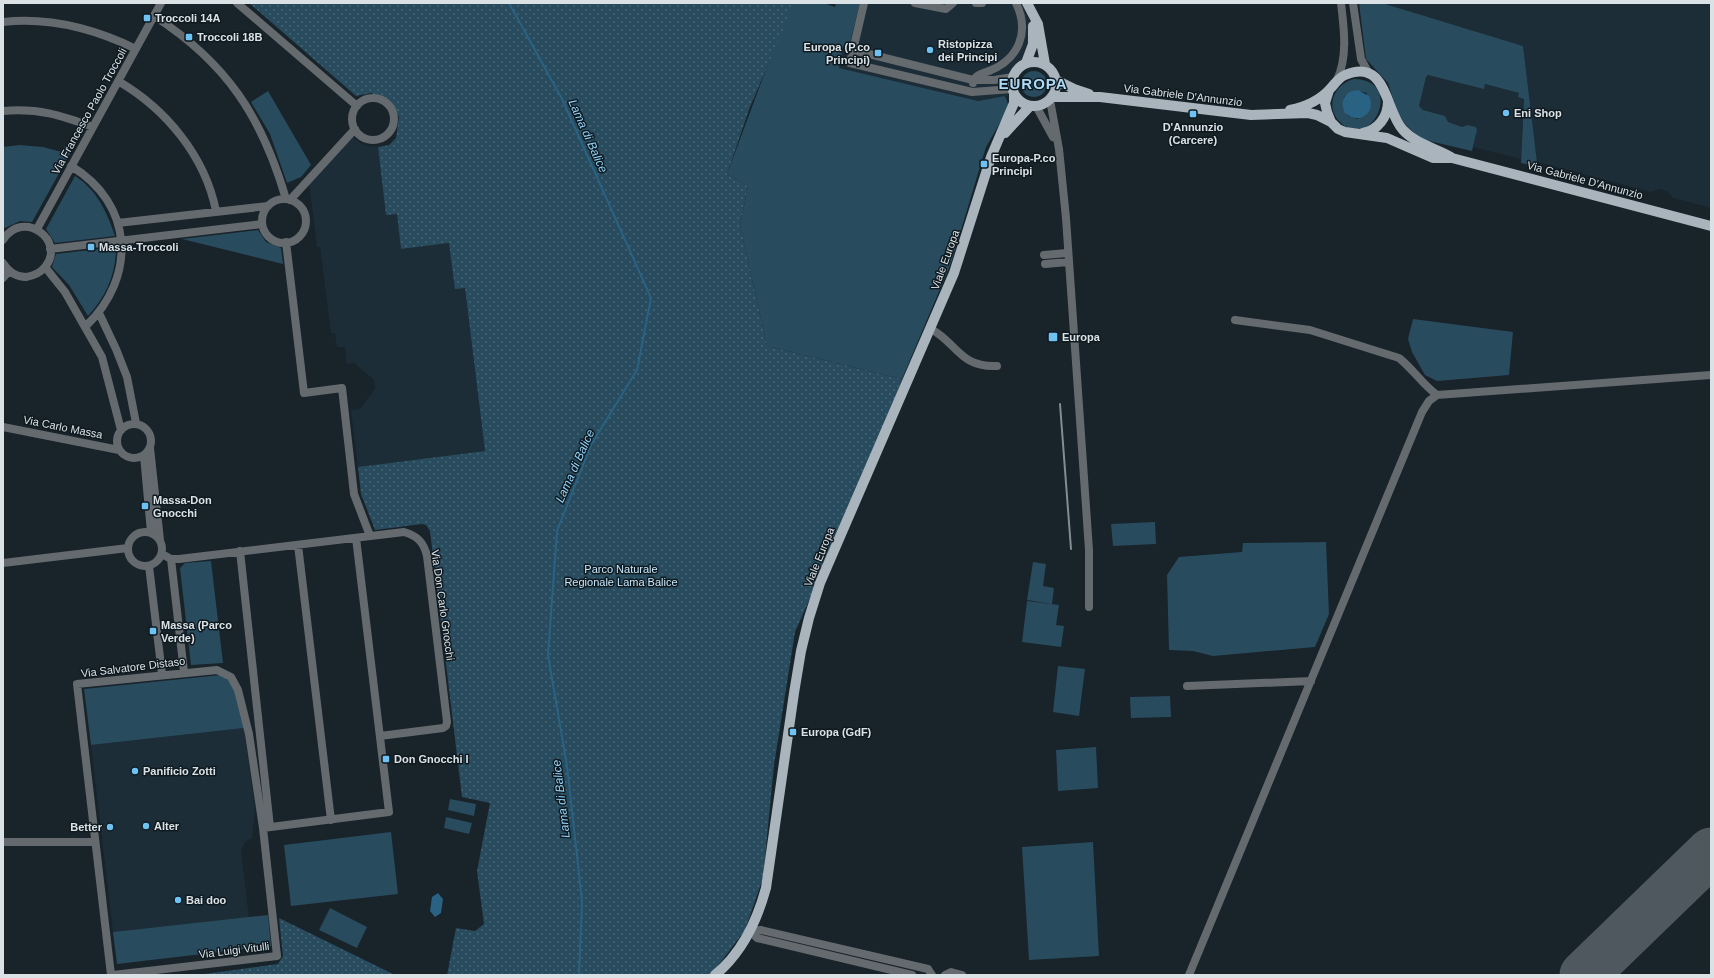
<svg xmlns="http://www.w3.org/2000/svg" width="1714" height="978" viewBox="0 0 1714 978" font-family="Helvetica,sans-serif">
<defs>
<pattern id="park-dots" width="8" height="8" patternUnits="userSpaceOnUse"><rect width="8" height="8" fill="#294b5e"/><path d="M2 2h.1M6 6h.1" fill="none" stroke="#476575" stroke-width="1.8" stroke-linecap="round"/></pattern>
</defs>
<rect width="100%" height="100%" fill="#18232a"/>
<!-- built -->
<path fill="#1c2d38" d="M860,3H1022L1029,19L1031,41L1023,60L1017,63L1007,76L1008,97L1002,96L978,101L838,68L843,46L849,47Z
M1382,3H1711V208L1673,198L1667,191L1660,189L1651,192L1537,162L1523,46Z
M1430,75L1484,88L1485,84L1520,93L1524,99L1521,159L1473,147L1477,130L1476,127L1467,125L1462,127L1448,122L1445,116L1421,109L1419,105L1426,77Z
M353,137L363,145L378,147L386,214L397,213L401,249L450,243L455,288H465L485,451L358,467L351,410L360,409L375,389L374,380L354,363L347,364L345,347H337L335,333H331L320,247H317L309,184Z
M244,728L255,809L252,838L245,842L241,850L249,918L113,932L91,745Z"/>
<!-- green -->
<path fill="#294b5e" fill-rule="evenodd" d="M794,3H824L835,7L836,3H860L849,47L843,46L839,68L978,101L1004,96L1006,98L1009,107L986,147L951,263L902,379L767,346L740,225L748,186L727,174L780,32Z
M1359,3H1382L1523,46L1537,162L1536,166L1521,163L1524,99L1518,97L1519,93L1485,84L1484,89L1428,75L1426,77L1419,106L1423,110L1445,116L1448,122L1462,127L1467,125L1476,127L1477,130L1472,151L1425,140L1415,134L1405,124L1397,111L1388,83L1366,59Z
M1021 84a13 13 0 1 1 26 0a13 13 0 1 1-26 0Z
M1354,79C1406,80 1371,154 1340,122C1324,106 1335,84 1354,79ZM1355,90L1367,93L1358,119L1348,116L1343,107L1344,97Z
M268,91L311,165L301,177L287,183L270,134L251,102Z
M19,145L43,147L62,152L65,146L72,150L32,222L20,221L5,228L3,227V147Z
M75,176C97,190 107,212 115,236L55,243L46,229Z
M258,230L266,242L281,248L283,264L182,239Z
M116,247C116,274 106,297 88,316L69,285L52,267L56,254Z
M1413,319L1513,332L1509,375L1437,381L1425,375L1412,352L1408,339Z
M1155,522L1156,544L1113,546L1111,524Z
M1326,542L1329,614L1315,647L1213,656L1193,651L1169,650L1167,575L1179,557L1242,552L1243,543Z
M211,561L223,663L191,665L180,568L185,563Z
M1033,562L1046,564L1043,586L1054,588L1052,604L1027,600Z
M1027,601L1059,605L1056,625L1064,626L1061,647L1022,642Z
M1058,666L1085,669L1079,716L1053,712Z
M221,675C238,682 240,712 244,728L91,745L84,689Z
M1170,696L1171,717L1131,718L1130,697Z
M1096,747L1098,788L1058,791L1056,750Z
M450,799L476,804L474,816L448,810Z
M446,817L472,823L469,834L444,828Z
M391,832L398,894L291,906L284,845Z
M1093,842L1099,956L1029,960L1022,847Z
M330,908L367,927L357,948L319,930Z
M268,915L271,946L117,964L113,932Z"/>
<!-- park -->
<path fill="url(#park-dots)" d="M249,3H794L750,107L727,174L748,186L740,225L767,346L902,379L880,440L795,632L774,765L763,878L745,930L711,975H447L456,928L475,931L484,924L477,871L490,803L462,797L430,531L426,525L422,524L375,530L361,494L358,467L485,451L465,288L455,289L449,243L401,249L397,214L386,215L378,147L389,145L396,138L399,117L390,101L371,93L356,96Z
M279,918L395,975H197L278,964L283,956Z"/>
<!-- water -->
<path fill="#296282" d="M1358,90L1369,96C1377,112 1359,126 1345,113C1339,102 1345,90 1358,90Z
M438,893L443,899L441,913L435,917L430,911L432,897Z"/>
<g fill="none" stroke-linecap="round" stroke-linejoin="round">
<!-- stream -->
<path stroke="#296282" stroke-width="2" d="M509,3L562,99L651,298L637,370L591,445L557,531L548,655L567,766L582,901L579,975"/>
<!-- runway -->
<path stroke="#4e585e" stroke-width="49" d="M1584,975L1711,852"/>
<!-- minor -->
<path stroke="#656a6e" stroke-width="8" d="M237,3L357,106
M864,3L850,63L972,92L1012,89
M915,3L946,9L953,3
M976,3H982
M1353,3L1361,59L1369,74
M154,16C227,63 262,117 286,199
M3,22C49,17 95,29 136,49
M853,50L973,80H994L1013,77
M1337,80C1348,56 1344,29 1341,3
M118,81C166,109 205,156 216,211
M973,83C975,74 982,74 989,71C1019,59 1030,32 1016,3
M352 119a21 21 0 1 1 42 0a21 21 0 1 1-42 0Z
M1050,100L1059,149L1066,218L1089,550V607
M1036,106L1053,137
M3,111C39,108 60,115 93,127
M71,166C134,204 137,277 86,326
M262 221a22 22 0 1 1 44 0a22 22 0 1 1-44 0Z
M290,200L355,129
M118,223L268,206
M37,229L161,3
M3,240C23,208 67,241 45,267C40,273 33,276 26,277C16,277 8,271 3,263
M286,242L304,393L342,388L354,494L370,536
M50,249L262,224
M1044,255L1067,253
M1045,264L1068,262
M45,267L65,292L102,357L121,430
M3,278L9,271
M99,313L116,349L127,377L136,423
M1235,320L1310,330L1399,358C1413,369 1422,384 1437,395
M931,329C957,343 960,368 997,366
M117 441a17 17 0 1 1 34 0a17 17 0 1 1-34 0Z
M3,427L119,450
M150,448L160,540
M144,456L151,532
M128 549a17 17 0 1 1 34 0a17 17 0 1 1-34 0Z
M298,545L331,820
M240,551L270,827
M162,554L171,559H179L404,532C418,536 424,543 427,556L447,722L446,726L443,728L380,736
M171,559L184,672
M3,563L128,548
M149,566L162,674
M1187,686L1311,681
M263,828L389,812L356,538
M3,842H95
M750,931L761,930L928,969L932,975
M750,931L757,938L912,975
M111,975L77,684L217,670L231,677L238,690L249,734L263,828L277,956L113,975
M945,975L951,972L962,975
M1189,975L1422,412L1429,401L1437,395L1711,375"/>
<!-- major -->
<path stroke="#a9b4bc" stroke-width="10" d="M1027,3L1038,24L1045,64
M1012 84a22 22 0 1 1 44 0a22 22 0 1 1-44 0Z
M1026,63L1033,44V26
M1056,80L1074,89L1089,94
M1329,90L1325,103L1327,112L1331,122L1338,129L1345,132L1387,138L1433,158H1452L1711,226
M1053,97H1100L1251,115L1308,113L1317,115L1331,122
M1290,110C1304,107 1320,100 1330,89C1335,84 1338,78 1345,75C1387,57 1385,111 1403,130C1416,144 1435,148 1451,157
M1005,133L1030,106
M1363,133C1378,130 1388,117 1388,101
M715,975C742,953 757,921 766,888L794,693L801,651L809,618L820,583L954,273L991,157L1014,103V93"/>
<!-- rail -->
<path stroke="#838c91" stroke-width="2" d="M1060,404L1071,549"/>
</g>
<!-- markers -->
<g fill="#6ec2f3" stroke="#0f1a20" stroke-width="1.5">
<rect x="143" y="14" width="8" height="8" rx="2"/>
<rect x="185" y="33" width="8" height="8" rx="2"/>
<circle cx="930" cy="50" r="4"/>
<rect x="874" y="49" width="8" height="8" rx="2"/>
<circle cx="1506" cy="113" r="4"/>
<rect x="1189" y="110" width="8" height="8" rx="2"/>
<rect x="980" y="160" width="8" height="8" rx="2"/>
<rect x="87" y="243" width="8" height="8" rx="2"/>
<rect x="1048" y="332" width="10" height="10" rx="2"/>
<rect x="141" y="502" width="8" height="8" rx="2"/>
<rect x="149" y="627" width="8" height="8" rx="2"/>
<rect x="789" y="728" width="8" height="8" rx="2"/>
<rect x="382" y="755" width="8" height="8" rx="2"/>
<circle cx="135" cy="771" r="4"/>
<circle cx="146" cy="826" r="4"/>
<circle cx="110" cy="827" r="4"/>
<circle cx="178" cy="900" r="4"/>
</g>
<g text-anchor="middle" dominant-baseline="central" stroke-width="3" stroke-linejoin="round" paint-order="stroke">
<!-- poi labels -->
<g font-size="11" font-weight="bold" fill="#dbe2e6" stroke="#0f1a20" text-anchor="start">
<text x="155" y="18">Troccoli 14A</text>
<text x="197" y="37">Troccoli 18B</text>
<text x="938" y="44">Ristopizza<tspan x="938" dy="13">dei Principi</tspan></text>
<text x="870" y="47" text-anchor="end">Europa (P.co<tspan x="870" dy="13">Principi)</tspan></text>
<text x="1514" y="113">Eni Shop</text>
<text x="1193" y="127" text-anchor="middle">D'Annunzio<tspan x="1193" dy="13">(Carcere)</tspan></text>
<text x="992" y="158">Europa-P.co<tspan x="992" dy="13">Principi</tspan></text>
<text x="99" y="247">Massa-Troccoli</text>
<text x="1062" y="337">Europa</text>
<text x="153" y="500">Massa-Don<tspan x="153" dy="13">Gnocchi</tspan></text>
<text x="161" y="625">Massa (Parco<tspan x="161" dy="13">Verde)</tspan></text>
<text x="801" y="732">Europa (GdF)</text>
<text x="394" y="759">Don Gnocchi I</text>
<text x="143" y="771">Panificio Zotti</text>
<text x="154" y="826">Alter</text>
<text x="102" y="827" text-anchor="end">Better</text>
<text x="186" y="900">Bai doo</text>
</g>
<!-- street labels -->
<g font-size="11" fill="#dbe2e6" stroke="#0f1a20">
<text transform="translate(1183 95) rotate(7)">Via Gabriele D'Annunzio</text>
<text transform="translate(89 111) rotate(-61)">Via Francesco Paolo Troccoli</text>
<text transform="translate(1585 180) rotate(15)">Via Gabriele D'Annunzio</text>
<text transform="translate(945 260) rotate(-70)">Viale Europa</text>
<text transform="translate(63 427) rotate(11)">Via Carlo Massa</text>
<text transform="translate(819 557) rotate(-68)">Viale Europa</text>
<text transform="translate(443 605) rotate(82)">Via Don Carlo Gnocchi</text>
<text transform="translate(133 667) rotate(-7)">Via Salvatore Distaso</text>
<text transform="translate(234 950) rotate(-7)">Via Luigi Vitulli</text>
</g>
<!-- park labels -->
<g font-size="11" fill="#c7e6fa" stroke="#0f1a20">
<text x="621" y="569">Parco Naturale<tspan x="621" dy="13">Regionale Lama Balice</tspan></text>
</g>
<!-- water labels -->
<g font-size="12" font-style="italic" fill="#92d3fb" stroke="#0f1a20">
<text transform="translate(588 136) rotate(66)">Lama di Balice</text>
<text transform="translate(575 466) rotate(-66)">Lama di Balice</text>
<text transform="translate(561 799) rotate(-97)">Lama di Balice</text>
</g>
<!-- district labels -->
<g font-size="15" font-weight="bold" letter-spacing="1" fill="#afdaf6" stroke="#0f1a20">
<text x="1033" y="83">EUROPA</text>
</g>
</g>
<!-- border -->
<rect width="1714" height="978" fill="none" stroke="#dbe2e6" stroke-width="8"/>
</svg>
